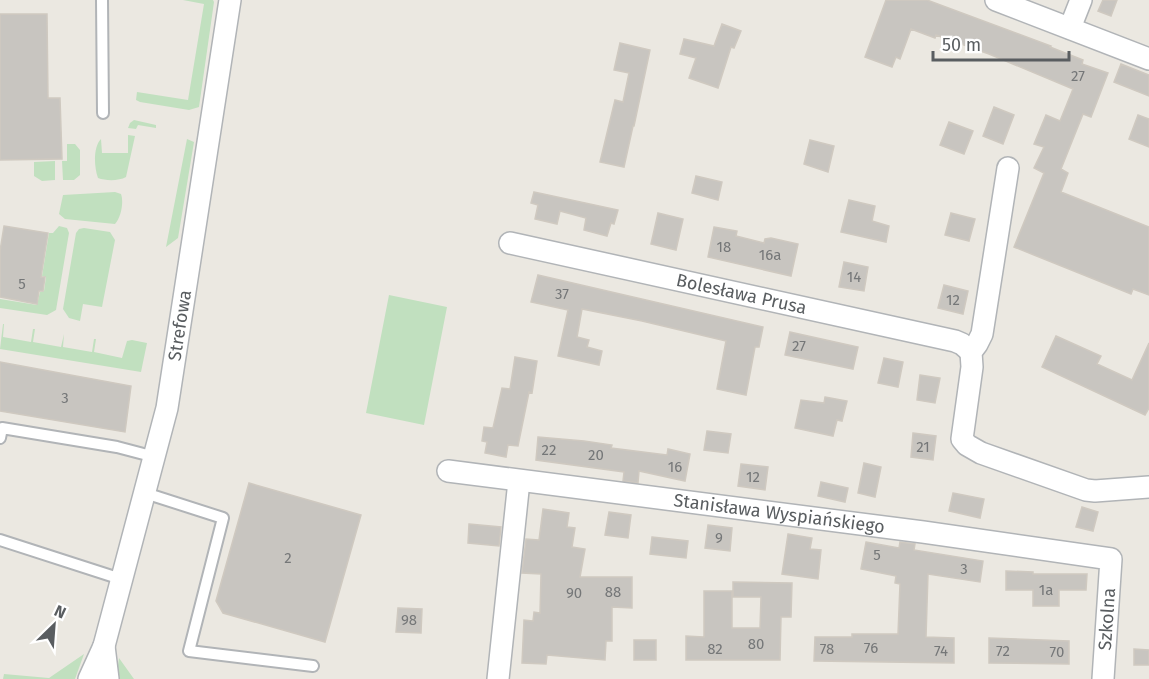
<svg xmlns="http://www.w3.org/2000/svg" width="1149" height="679" viewBox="0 0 1149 679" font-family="'Fira Sans',sans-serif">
<rect width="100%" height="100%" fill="#ebe8e1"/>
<!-- green -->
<path fill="#c1e0bf" d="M183,0H213L214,2L199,107L189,110L140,102L136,100L137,92L188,100L204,4Z
M134,120L156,125V128L138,125L136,129L128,128L130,123Z
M128,135L135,136L126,177C119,181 106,181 98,178C94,167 93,147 101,139L102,153H128Z
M187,139L194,142L178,238L166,247Z
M67,144H75L80,150V175L74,180H63L62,161H67Z
M55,161V180L42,181L34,176V162Z
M115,192L121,194C124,202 121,218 115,224L65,219L59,214L63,195Z
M59,226L67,228L69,233L56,310L47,315L0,308V299L37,305L40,292L44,291L46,277L42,276L49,233H53Z
M84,228L110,232L115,240L102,307L83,304L80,321L69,318L63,309L76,233L79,229Z
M389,295L447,307L424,425L366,413Z
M3,324H4L3,337L31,342L33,329H35L33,342L61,347L64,334L63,347L92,352L94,339H96L94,352L122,358L127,341L132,340L147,343L141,372L0,349Z
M84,654L75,679H3L4,674L49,678Z
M119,658L134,679H116Z"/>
<!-- building -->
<path fill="#c8c5c0" stroke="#cfc9c0" stroke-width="1.5" d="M886,0H927L1051,46L1050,47L1083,60L1082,64L1108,73L1091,117L1083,114L1061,169L1068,173L1061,192L1149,227V295L1133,289L1131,294L1014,247L1044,173L1034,168L1044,147L1034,144L1046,115L1060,121L1073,89L989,54L936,35L935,38L911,29L900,59L896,57L892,67L865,57Z
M1103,0H1117L1111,16L1098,11Z
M0,14H47L48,98H60L62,159L0,160Z
M722,24L741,31L734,48L731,47L718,88L689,78L696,58L680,54L684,39L714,46Z
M620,43L650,50L634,126H633L624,167L600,162L615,100L623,102L629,73L614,70Z
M1121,64L1149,75V96L1114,82Z
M994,107L1014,115L1003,144L983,136Z
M1138,115L1149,119V147L1129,139Z
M949,122L973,131L964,154L940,145Z
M810,140L834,146L828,172L804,164Z
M696,176L722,182L718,200L692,193Z
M534,192L618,210L614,224L611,223L607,236L584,230L586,218L560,211L557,224L535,219L538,205L531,203Z
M849,200L875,206L872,221L889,226L886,242L841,232Z
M658,213L683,219L676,250L651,244Z
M951,213L975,219L969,241L945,235Z
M4,226L48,233L41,277H45L43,291H39L37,304L0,297V251Z
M714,227L737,231L736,236L764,243L765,239L771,238L798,244L791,276L708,257Z
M844,262L868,267L864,291L839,287Z
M538,275L763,327L759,347H755L746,395L717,389L726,341L642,321L582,309L577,337L589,340L587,347L602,351L599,365L558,356L568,310L531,302Z
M944,285L968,291L963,314L938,308Z
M790,332L858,347L853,369L785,355Z
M1056,336L1101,356L1097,364L1132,380L1149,343V408L1145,415L1042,367Z
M515,357L537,361L532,393L529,392L518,446L508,445L506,457L485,453L487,442L482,441L484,427L493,428L502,388L510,389Z
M884,358L903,362L898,387L878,383Z
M0,362L131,386L125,432L0,411Z
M920,375L940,378L935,403L917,400Z
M825,397L847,401L842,421L837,420L833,436L795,428L801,400L824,403Z
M707,431L731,434L728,453L704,450Z
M913,433L936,436L933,460L911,457Z
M538,437L584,441L612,445L611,448L667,455L668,449L690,454L685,481L639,471L638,483L623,481L624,472L536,460Z
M864,463L881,467L875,497L858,493Z
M741,464L768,467L765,490L738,486Z
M821,482L848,488L845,502L818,496Z
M249,483L361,515L325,642L223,613L216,601Z
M953,493L984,499L980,518L949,511Z
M1082,507L1098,512L1093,531L1076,527Z
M543,509L569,513L567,527L575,528L572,547L585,549L580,577H632V608L612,607V641H606L605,660L547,655L546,664L522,663L524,620L533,621L534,612L540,613L541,574L522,573L526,539L539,540Z
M609,512L631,515L628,538L605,535Z
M469,524L501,527L499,546L468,543Z
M708,525L732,528L730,551L705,548Z
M788,534L812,538L810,549L821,550L818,579L782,574Z
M652,537L688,541L686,558L650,554Z
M866,542L899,548L900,542L915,544L914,550L983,561L980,582L928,574L926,637L954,638V663L814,661L815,637H852V634H898L900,584L895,583L896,576L861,569Z
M1006,571L1033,572V574H1087L1086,590H1059V606H1033V590H1006Z
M733,582L792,583L791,617H781L780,660H686V636L704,637V591H732V628H760L761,597H733Z
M398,608L422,609L421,633L396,632Z
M989,638L1069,641V664L989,663Z
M634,640H656V660H634Z
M1134,649L1149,650V665H1134Z"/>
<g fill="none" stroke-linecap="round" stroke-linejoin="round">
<!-- lane casing -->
<g stroke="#b1b4b7" stroke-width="14">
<path id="lane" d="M102,0L103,113
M0,438L2,428L117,447L155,457
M145,493L223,518L189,651L313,666
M0,540L121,579"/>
</g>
<!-- street casing -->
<g stroke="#b1b4b7" stroke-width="24">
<g id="street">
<path d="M996,0L1149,59"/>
<path d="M1070,28L1081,0"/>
<path d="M1008,168L982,334L977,344L971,352L972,367L962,439L967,445L981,453L1086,490L1095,491L1149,487"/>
<path id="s1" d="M510,243L955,341L962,344L971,352"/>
<path id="s2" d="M448,471L923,532L1111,559L1103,679"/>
<path d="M104,646L108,679"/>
<path id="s3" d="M89,679L104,646L167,408L230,0"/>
<path d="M498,679L519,481"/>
</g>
</g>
<!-- lane -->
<use href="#lane" stroke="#fff" stroke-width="10"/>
<!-- street -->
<use href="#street" stroke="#fff" stroke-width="21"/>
</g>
<g text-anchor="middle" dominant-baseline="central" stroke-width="4.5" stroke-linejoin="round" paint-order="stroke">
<!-- number labels -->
<g font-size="15" fill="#757778">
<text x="1078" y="76">27</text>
<text x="724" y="247">18</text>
<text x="770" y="255">16a</text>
<text x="854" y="277">14</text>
<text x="22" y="284">5</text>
<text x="562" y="294">37</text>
<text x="953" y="300">12</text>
<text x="799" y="346">27</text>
<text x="65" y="398">3</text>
<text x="923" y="447">21</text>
<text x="549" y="450">22</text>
<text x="596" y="455">20</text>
<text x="675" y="467">16</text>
<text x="753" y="477">12</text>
<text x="719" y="538">9</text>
<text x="877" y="555">5</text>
<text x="288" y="558">2</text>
<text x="964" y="569">3</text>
<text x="1046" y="590">1a</text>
<text x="613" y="592">88</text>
<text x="574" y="593">90</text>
<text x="409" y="620">98</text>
<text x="756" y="644">80</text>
<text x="871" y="648">76</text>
<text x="715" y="649">82</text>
<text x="827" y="649">78</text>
<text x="941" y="651">74</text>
<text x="1003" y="651">72</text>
<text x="1057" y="652">70</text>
</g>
<!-- street labels -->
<g font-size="18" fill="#595d60" stroke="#fff">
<text stroke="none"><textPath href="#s1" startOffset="237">Bolesława Prusa</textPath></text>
<text stroke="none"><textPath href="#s3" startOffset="366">Strefowa</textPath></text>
<text stroke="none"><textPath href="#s2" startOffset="334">Stanisława Wyspiańskiego</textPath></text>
<text transform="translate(1107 619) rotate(-86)">Szkolna</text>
</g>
</g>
<!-- north arrow -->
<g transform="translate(54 625) rotate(25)" stroke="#ffffff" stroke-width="4.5" paint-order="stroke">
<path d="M0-4.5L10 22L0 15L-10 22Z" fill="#595d60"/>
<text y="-9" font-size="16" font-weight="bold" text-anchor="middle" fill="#595d60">N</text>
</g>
<!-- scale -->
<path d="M933 51v9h136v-9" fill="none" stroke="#595d60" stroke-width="3"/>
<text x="942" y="51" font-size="18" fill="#595d60" stroke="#ffffff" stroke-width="4.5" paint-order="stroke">50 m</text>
</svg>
